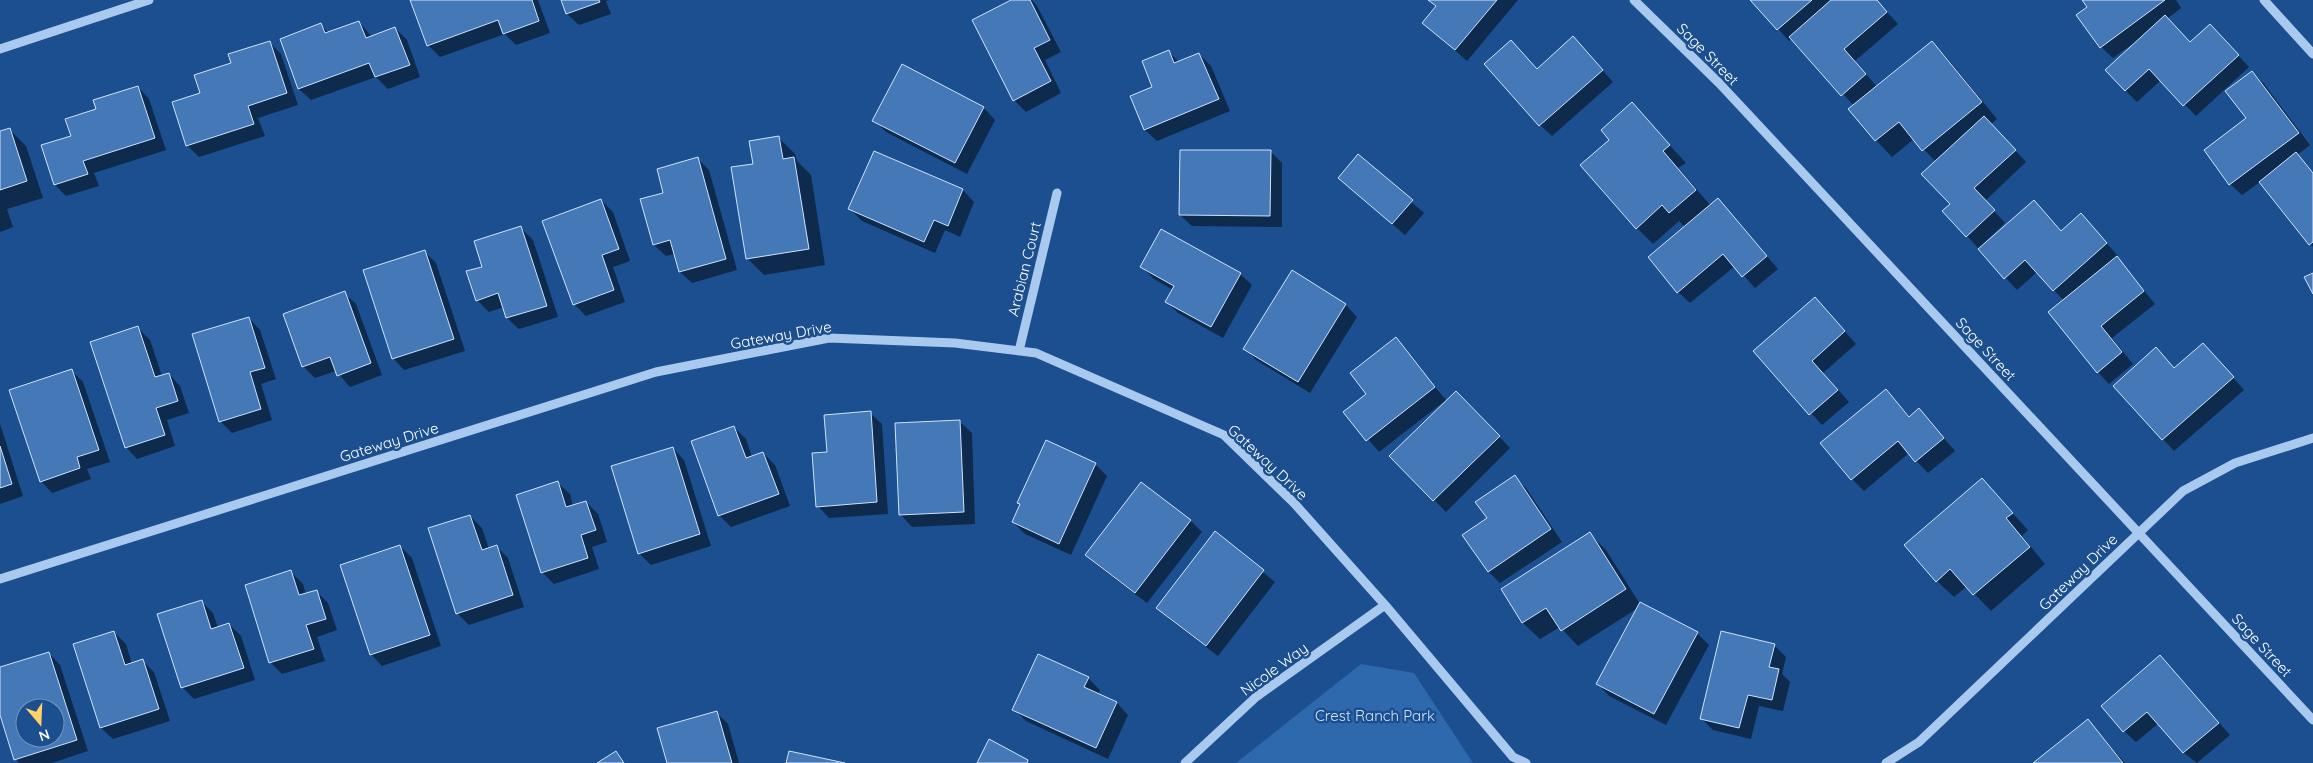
<svg xmlns="http://www.w3.org/2000/svg" width="2313" height="763" viewBox="0 0 2313 763" font-family="Quicksand,sans-serif">
<rect width="100%" height="100%" fill="#1b4f8f"/>
<!-- green -->
<path fill="#2e69ad" d="M1361,664L1414,673L1473,763H1236Z"/>
<!-- shadow -->
<path fill="#0007" fill-rule="evenodd" d="M412,0H538L550,33L516,45L505,34L440,57L428,45Z
M562,0H610L606,1L611,14L579,25L567,14Z
M1013,0H1032L1037,6L1061,52L1045,60L1061,93L1026,112L1014,100Z
M1428,0H1518L1467,61L1424,23L1436,7Z
M1752,0H1876L1898,24L1855,61L1877,87L1932,42L1948,59L1997,119L1991,124L2026,162L1985,201L2005,223L1984,243L1985,245L2046,214L2062,232L2081,215L2118,256L2116,257L2155,304L2112,338L2133,364L2109,384L2098,372L2064,301L2037,272L2017,290L1967,236L1951,204L1936,162L1914,139L1892,157L1876,140L1854,106L1793,38L1789,41Z
M2083,0H2176L2181,8L2167,19L2190,43L2221,37L2249,67L2196,116L2161,80L2137,102L2125,90L2132,47L2131,45L2113,58L2101,47L2088,7Z
M359,22L372,37L395,28L407,40L420,77L388,89L376,77L311,100L299,89L281,39L321,25L329,33Z
M269,42L281,54L298,105L258,118L265,136L199,157L187,145L202,93L233,64Z
M1511,42L1538,70L1584,50L1613,82L1552,136L1540,125Z
M1168,51L1179,62L1199,54L1211,66L1230,111L1157,141L1145,130L1132,96L1154,87Z
M902,66L984,108L995,120L967,174L886,132L874,120Z
M2252,72L2264,84L2310,145L2297,155L2313,172V247L2260,182L2242,195L2230,184L2248,119Z
M138,87L149,99L166,150L94,173L99,186L66,196L55,185L97,110Z
M1632,104L1686,163L1678,168L1711,206L1718,200L1778,269L1755,288L1735,266L1690,303L1678,292L1685,227L1679,221L1653,244L1637,228L1611,140Z
M9,129L26,146L43,198L7,209L13,227L0,232V132Z
M779,138L795,154L797,161L811,175L825,265L764,275L748,259L733,168L754,165Z
M874,152L963,190L974,202L960,237L945,230L935,253L862,221L850,209Z
M1271,152L1282,163V227L1192,226L1180,215Z
M1358,155L1424,213L1405,235L1339,178Z
M697,158L709,170L737,270L692,283L680,272L675,254L666,256L654,245L665,194Z
M601,200L613,212L630,261L613,267L625,302L586,316L574,304Z
M521,228L533,240L558,317L519,329L507,318L504,307L489,312L477,300L483,267Z
M424,251L436,263L465,351L404,370L393,358Z
M1142,267L1240,274L1252,285L1223,338L1178,313L1166,301L1173,290L1154,279Z
M1293,272L1346,305L1357,317L1310,393L1256,360L1245,348Z
M344,293L356,304L382,375L350,387L336,371L315,378L304,367L284,315Z
M1826,310L1856,344L1823,373L1849,402L1822,425L1755,351Z
M249,318L260,330L276,379L261,384L272,420L232,433L220,421Z
M138,328L150,340L162,376L169,374L180,386L189,413L167,420L175,446L137,459L126,447Z
M1395,339L1446,400L1379,452L1345,412L1368,394Z
M2156,349L2175,369L2214,356L2244,390L2174,451L2163,439Z
M72,371L83,382L110,462L87,469L91,479L52,493L41,481Z
M1886,391L1910,417L1919,410L1955,451L1928,473L1909,453L1864,491L1852,479Z
M1456,392L1510,448L1446,512L1391,456Z
M870,413L882,424L888,514L829,518L818,506L828,453Z
M960,422L972,433L975,524L912,527L901,515Z
M0,424L23,496L0,504Z
M734,427L746,439L752,457L763,453L775,465L790,506L731,527L719,515Z
M673,448L684,460L711,546L651,565L639,553Z
M1095,464L1107,476L1071,555L1025,534L1013,522Z
M1515,477L1526,488L1562,542L1500,583L1489,572L1488,519Z
M1982,480L2028,530L2022,536L2045,564L1991,611L1967,586L1954,597L1937,581Z
M558,483L570,494L573,506L586,502L598,514L607,542L592,547L599,569L554,584L542,572Z
M470,516L482,528L489,549L497,547L508,558L524,607L469,625L457,613Z
M1190,520L1202,532L1147,603L1098,566L1086,555Z
M1215,533L1275,582L1218,656L1169,619L1157,608Z
M1590,534L1606,550L1640,604L1697,633L1709,645L1666,725L1609,696L1598,684L1638,608L1578,646L1560,627L1540,639L1523,623L1502,590Z
M400,546L412,558L441,646L382,666L371,654Z
M291,572L303,584L306,595L317,592L328,603L337,630L317,637L325,661L282,674L271,663L246,586Z
M201,601L213,613L218,628L229,624L241,636L255,680L194,699L182,687Z
M114,632L126,644L132,664L143,661L154,672L170,721L113,739L101,728L74,645Z
M1774,645L1786,657L1782,674L1790,682L1783,711L1759,706L1751,739L1713,730L1701,718Z
M49,653L60,665L88,751L52,763H19L16,759L0,711V669ZM25,708H55V738H25Z
M2160,656L2230,735L2197,763L2184,753L2159,723L2136,742L2124,731Z
M1088,678L1100,690L1098,694L1117,703L1128,715L1108,759L1026,721L1014,709Z
M717,713L728,724L739,763H669Z
M2088,721L2125,763H2035Z"/>
<!-- building -->
<path fill="#4478b7" stroke="#cfe3fa" fill-rule="evenodd" d="M410,0H532L539,21L503,34L498,20L427,46Z
M561,0H599L600,2L566,14Z
M1011,0H1030L1050,40L1034,48L1051,81L1013,101L972,20Z
M1428,0H1497L1455,50L1422,23L1436,6Z
M1750,0H1812L1777,30Z
M1831,0H1877L1887,12L1844,49L1866,74L1841,96L1789,37Z
M2082,0H2165L2100,48L2076,15L2087,7Z
M2165,15L2190,42L2210,24L2239,55L2183,106L2149,69L2125,91L2105,70Z
M359,21L366,38L395,27L410,65L375,77L369,63L298,89L280,39L321,23L325,33Z
M1573,36L1603,70L1539,126L1484,64L1511,40L1537,69Z
M270,41L287,93L248,106L254,124L186,146L172,102L200,93L194,75L231,63L228,54Z
M1932,41L1982,102L1922,151L1899,122L1875,141L1848,109Z
M1169,50L1174,63L1199,53L1219,99L1144,130L1130,96L1152,87L1142,61Z
M902,64L984,107L955,163L872,121Z
M2252,71L2299,133L2229,185L2204,150L2246,118L2225,91Z
M138,86L155,138L83,161L88,174L54,185L41,145L71,136L65,119L96,109L93,100Z
M1632,102L1670,145L1663,151L1696,190L1669,213L1662,205L1636,229L1580,165L1609,140L1601,130Z
M1984,116L2016,150L1974,188L1995,210L1966,237L1942,211L1950,204L1921,174Z
M10,128L27,181L0,190V131Z
M779,136L783,159L794,157L809,249L746,259L731,167L753,164L749,141Z
M1180,150H1271L1270,216L1179,215Z
M874,151L963,189L948,226L934,220L924,242L848,209Z
M2296,152L2313,173V242L2309,245L2259,182Z
M1358,154L1413,200L1392,224L1338,178Z
M698,157L726,259L679,272L670,240L653,245L640,199L663,193L657,169Z
M1718,198L1767,256L1742,277L1723,254L1677,293L1648,257Z
M601,199L619,249L602,255L614,290L573,305L542,221Z
M2034,200L2061,231L2081,213L2107,243L2053,291L2025,260L2004,279L1978,249Z
M521,226L547,306L506,318L498,293L476,301L466,271L482,267L474,241Z
M1161,229L1241,273L1211,327L1165,302L1174,286L1140,267Z
M425,250L454,339L392,359L363,270Z
M2117,256L2144,291L2101,326L2122,352L2097,373L2048,312Z
M1292,270L1346,304L1298,382L1243,349Z
M2313,273V294L2304,277Z
M345,291L371,363L337,376L330,357L302,367L283,314Z
M1815,297L1845,331L1812,361L1838,390L1809,415L1753,351Z
M249,317L265,368L250,372L261,409L219,422L192,334Z
M138,326L155,377L169,373L178,401L156,408L165,435L125,448L90,342Z
M1396,337L1435,387L1366,441L1343,412L1366,394L1350,373Z
M2203,343L2234,377L2162,440L2113,386L2156,347L2174,368Z
M72,369L99,450L77,457L80,468L40,482L9,390Z
M1886,389L1909,417L1919,408L1944,438L1915,462L1898,441L1851,480L1820,443Z
M1456,391L1500,436L1433,501L1389,456Z
M871,411L877,502L816,507L812,453L827,452L824,415Z
M960,420L964,512L899,515L895,423Z
M734,426L746,458L763,452L779,494L718,516L691,441Z
M1046,440L1096,463L1059,544L1012,522L1020,504L1017,503Z
M0,446L12,484L0,488Z
M673,447L700,534L638,554L611,466Z
M1515,475L1551,529L1488,572L1462,535L1487,518L1475,502Z
M1982,478L2013,513L2006,518L2030,547L1973,595L1950,569L1936,582L1904,545Z
M558,481L566,507L586,501L596,530L581,535L588,558L541,573L516,495Z
M1141,482L1191,520L1135,593L1085,555Z
M470,515L482,550L497,545L513,595L456,614L428,528Z
M1215,531L1264,570L1206,646L1156,608Z
M1590,532L1626,589L1561,631L1546,608L1522,623L1501,589Z
M400,545L430,635L370,655L340,565Z
M291,570L299,595L317,590L326,619L306,625L314,649L269,663L245,585Z
M202,600L211,629L229,623L244,668L181,688L157,614Z
M1640,602L1698,632L1654,714L1596,684Z
M114,631L125,665L143,659L159,709L100,728L73,644Z
M1721,631L1775,644L1769,667L1779,669L1772,700L1748,695L1739,728L1700,719Z
M49,652L77,740L14,760L0,715V667ZM25,708H55V738H25Z
M1038,654L1089,677L1084,687L1117,702L1096,748L1012,710Z
M2160,655L2219,723L2183,753L2147,712L2123,732L2101,706Z
M717,711L732,763H667L657,728Z
M2088,719L2123,763H2033Z
M989,739L1028,760L1027,763H977Z
M616,751L624,763H597Z
M789,751L845,763H786Z"/>
<g fill="none" stroke-linecap="round" stroke-linejoin="round">
<!-- minor -->
<path stroke="#a9c9ee" stroke-width="9" d="M1634,0L1719,83L2313,720
M2264,0L2313,54
M0,49L149,0
M1019,351L1057,193
M0,579L656,372L829,338L955,343L1036,353L1224,435L1294,503L1385,605L1513,757L1526,763
M1185,763L1256,697L1385,605
M1886,763L1919,742L2183,491L2235,463L2313,438"/>
</g>
<g text-anchor="middle" dominant-baseline="central" stroke-width="5" stroke-linejoin="round" paint-order="stroke">
<!-- street labels -->
<g font-size="15" fill="#fff" stroke="#1b4f8f">
<text transform="translate(1708 54) rotate(45)">Sage Street</text>
<text transform="translate(1024 269) rotate(-76)">Arabian Court</text>
<text transform="translate(781 335) rotate(-10)">Gateway Drive</text>
<text transform="translate(1986 349) rotate(47)">Sage Street</text>
<text transform="translate(389 442) rotate(-17)">Gateway Drive</text>
<text transform="translate(1268 462) rotate(43)">Gateway Drive</text>
<text transform="translate(2078 572) rotate(-44)">Gateway Drive</text>
<text transform="translate(2262 645) rotate(47)">Sage Street</text>
<text transform="translate(1274 669) rotate(-36)">Nicole Way</text>
</g>
<!-- park labels -->
<g font-size="15" fill="#cfe3fa" stroke="#1b4f8f">
<text x="1375" y="715">Crest Ranch Park</text>
</g>
</g>
<!-- north arrow -->
<g transform="translate(40 723) rotate(161)"><circle r="24" fill="#1b4f8f" stroke="#7695bc"/>
<path d="M0-4L9 19L0 12L-9 19Z" fill="#ffd166"/>
<text y="-8" font-size="14" font-weight="bold" text-anchor="middle" fill="#ffffff">N</text>
</g>
</svg>
